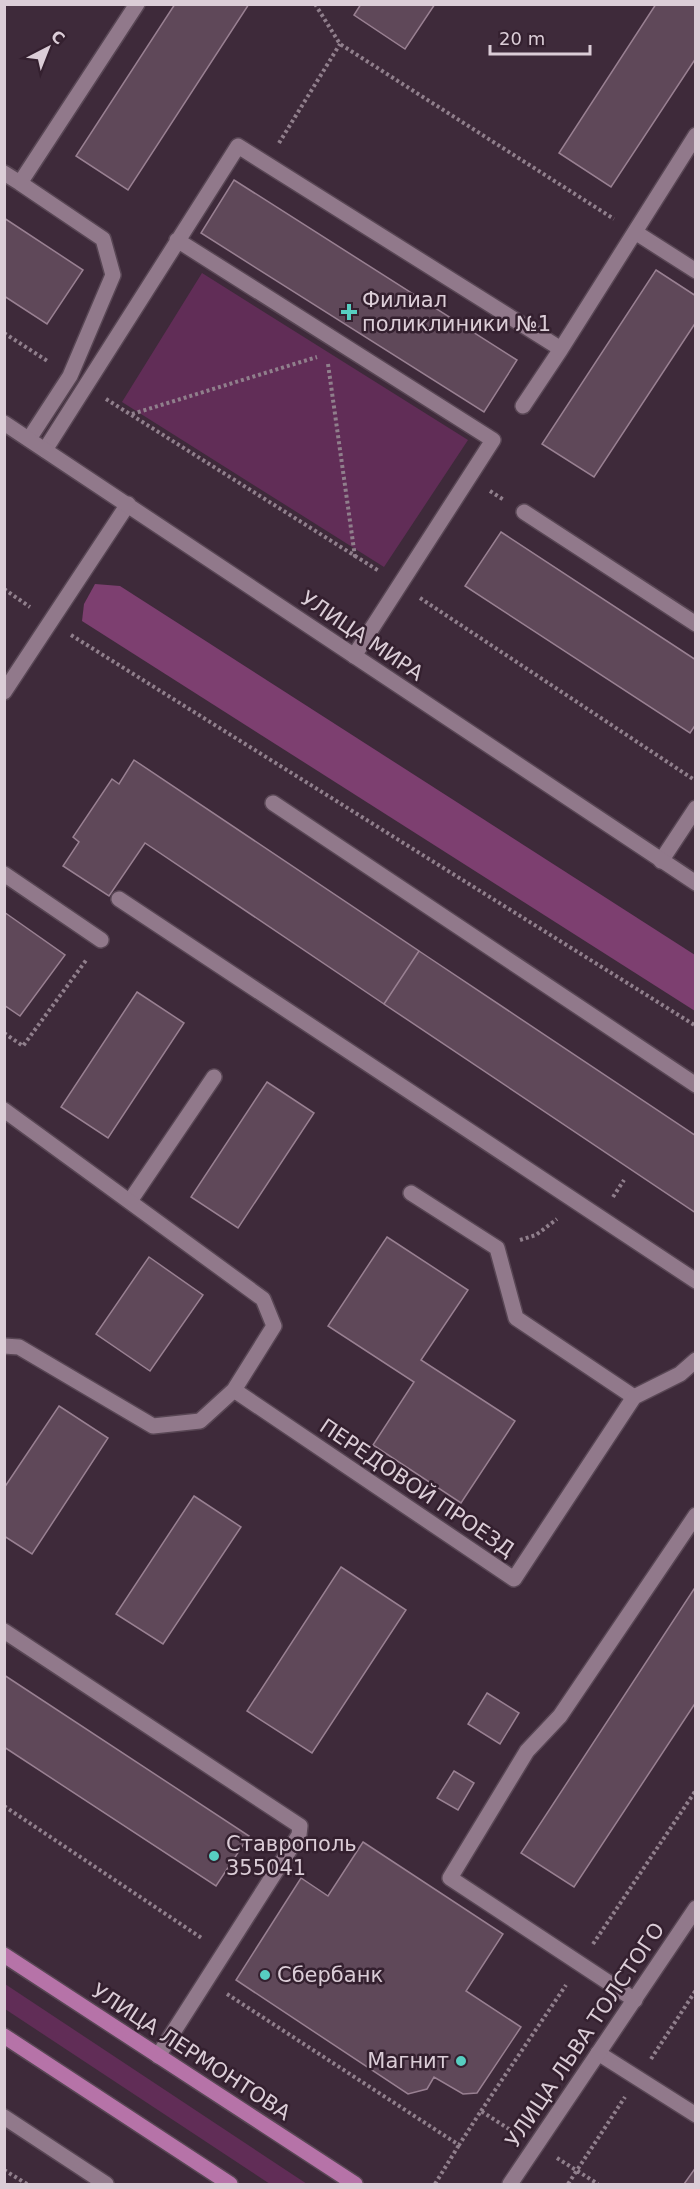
<svg xmlns="http://www.w3.org/2000/svg" width="700" height="2189" viewBox="0 0 700 2189" font-family="'DejaVu Sans',sans-serif">
<rect width="100%" height="100%" fill="#3e2a3a"/>
<!-- green -->
<path fill="#612d57" d="M202,273L468,440L384,567L122,402Z
M5,1984L307,2184H270L5,2009Z"/>
<!-- forest -->
<path fill="#7d3f70" d="M95,584L120,586L695,955V1011L82,621L84,604Z"/>
<!-- building -->
<path fill="#5f4859" stroke="#998092" stroke-width="1.5" d="M175,4H249L128,190L76,156Z
M361,4H435L405,49L354,15Z
M656,4H696V58L611,187L559,153Z
M234,180L517,360L484,412L201,233Z
M4,218L83,270L47,324L4,296Z
M656,270L696,296V322L594,477L542,444Z
M501,532L696,660V724L690,733L465,586Z
M134,760L419,951L384,1004L145,843L109,896L63,866L79,842L73,837L112,779L119,784Z
M4,912L65,955L20,1016L4,1005Z
M419,951L696,1136V1213L384,1004Z
M137,992L184,1023L108,1138L61,1107Z
M267,1082L314,1113L238,1228L191,1197Z
M387,1237L468,1290L421,1360L515,1421L461,1503L373,1445L414,1382L328,1326Z
M149,1257L203,1295L150,1371L96,1334Z
M59,1406L108,1438L32,1554L4,1536V1488Z
M194,1496L241,1527L163,1644L116,1614Z
M341,1567L406,1610L312,1753L247,1711Z
M696,1586V1702L574,1887L521,1853Z
M4,1675L249,1836L216,1886L4,1747Z
M487,1693L519,1713L500,1744L468,1724Z
M454,1771L474,1783L458,1810L437,1798Z
M363,1842L503,1934L466,1991L521,2027L477,2093L463,2094L434,2077L427,2089L408,2094L236,1980L301,1878L328,1896Z
M696,2167V2184H684Z"/>
<g fill="none" stroke-linecap="round" stroke-linejoin="round">
<!-- service casing -->
<g stroke="#584654" stroke-width="18">
<path id="service" d="M4,173L20,183
M635,232L696,271
M177,240L493,440L354,656
M523,406L561,349L696,135
M29,439L70,376L113,275L103,239L20,183L137,4
M45,450L238,146L561,349
M524,512L696,624
M4,692L128,504
M273,803L696,1085
M661,861L696,808
M4,874L101,940
M119,899L696,1281
M411,1193L497,1248L516,1318L634,1397
M130,1201L214,1077
M4,1631L300,1826L299,1835L158,2056
M635,2000L450,1878L527,1751L560,1716L696,1515
M598,2053L696,2115
M4,2117L106,2184"/>
</g>
<!-- minor casing -->
<g stroke="#584654" stroke-width="18">
<path id="minor" d="M4,1110L263,1299L274,1326L234,1390L514,1579L634,1397L680,1374L696,1360
M4,1346L19,1347L153,1426L200,1421L234,1390"/>
</g>
<!-- tertiary casing -->
<g stroke="#584654" stroke-width="18">
<path id="tertiary" d="M510,2184L696,1908"/>
</g>
<!-- secondary casing -->
<g stroke="#584654" stroke-width="18">
<path id="secondary" d="M4,423L696,883"/>
</g>
<!-- primary casing -->
<g stroke="#584654" stroke-width="18">
<path id="primary" d="M4,1955L355,2184
M4,2036L230,2184"/>
</g>
<!-- path -->
<path stroke="#907f8c" stroke-width="4" stroke-dasharray="3 3" stroke-linecap="butt" d="M315,4L340,44L614,219
M279,143L340,44
M4,333L49,362
M328,364L355,557
M106,399L379,571
M132,414L317,357
M490,491L504,500
M4,589L30,607
M420,598L696,781
M71,635L696,1026
M4,1033L23,1046L87,959
M613,1197L624,1180
M520,1240L536,1235L557,1219
M4,1806L203,1939
M593,1944L696,1790
M227,1994L459,2145L481,2111L515,2133
M651,2059L696,1990
M481,2111L566,1985
M557,2158L598,2184
M4,2170L27,2184
M435,2184L459,2145
M568,2184L625,2097"/>
<!-- service -->
<use href="#service" stroke="#91798b" stroke-width="15"/>
<!-- minor -->
<use href="#minor" stroke="#91798b" stroke-width="15"/>
<!-- tertiary -->
<use href="#tertiary" stroke="#91798b" stroke-width="15"/>
<!-- secondary -->
<use href="#secondary" stroke="#91798b" stroke-width="15"/>
<!-- primary -->
<use href="#primary" stroke="#b673a8" stroke-width="15"/>
</g>
<!-- markers -->
<g fill="#57cec1" stroke="#34202f" stroke-width="2">
<path d="M346 303h6v6h6v6h-6v6h-6v-6h-6v-6h6z"/>
<circle cx="214" cy="1856" r="6"/>
<circle cx="265" cy="1975" r="6"/>
<circle cx="461" cy="2061" r="6"/>
</g>
<g text-anchor="middle" dominant-baseline="central" stroke-width="5" stroke-linejoin="round" paint-order="stroke">
<!-- poi labels -->
<g font-size="21" fill="#dbcdd7" stroke="#34202f" text-anchor="start">
<text x="362" y="300">Филиал<tspan x="362" dy="24">поликлиники №1</tspan></text>
<text x="226" y="1844">Ставрополь<tspan x="226" dy="24">355041</tspan></text>
<text x="277" y="1975">Сбербанк</text>
<text x="449" y="2061" text-anchor="end">Магнит</text>
</g>
<!-- street labels -->
<g font-size="21" fill="#dbcdd7" stroke="#34202f">
<text transform="translate(362 636) rotate(34)">УЛИЦА МИРА</text>
<text transform="translate(417 1488) rotate(34)">ПЕРЕДОВОЙ ПРОЕЗД</text>
<text transform="translate(585 2035) rotate(-56)">УЛИЦА ЛЬВА ТОЛСТОГО</text>
<text transform="translate(191 2052) rotate(33)">УЛИЦА ЛЕРМОНТОВА</text>
</g>
</g>
<!-- border -->
<rect width="700" height="2189" fill="none" stroke="#dbcdd7" stroke-width="12"/>
<!-- north arrow -->
<g transform="translate(48 48) rotate(42)" stroke="#34202f" stroke-width="4.5" paint-order="stroke">
<path d="M0-4.5L10 22L0 15L-10 22Z" fill="#dbcdd7"/>
<text y="-9" font-size="16" font-weight="bold" text-anchor="middle" fill="#dbcdd7">С</text>
</g>
<!-- scale -->
<path d="M490 45v9h100v-9" fill="none" stroke="#dbcdd7" stroke-width="3"/>
<text x="499" y="45" font-size="18" fill="#dbcdd7" stroke="#34202f" stroke-width="4.5" paint-order="stroke">20 m</text>
</svg>
